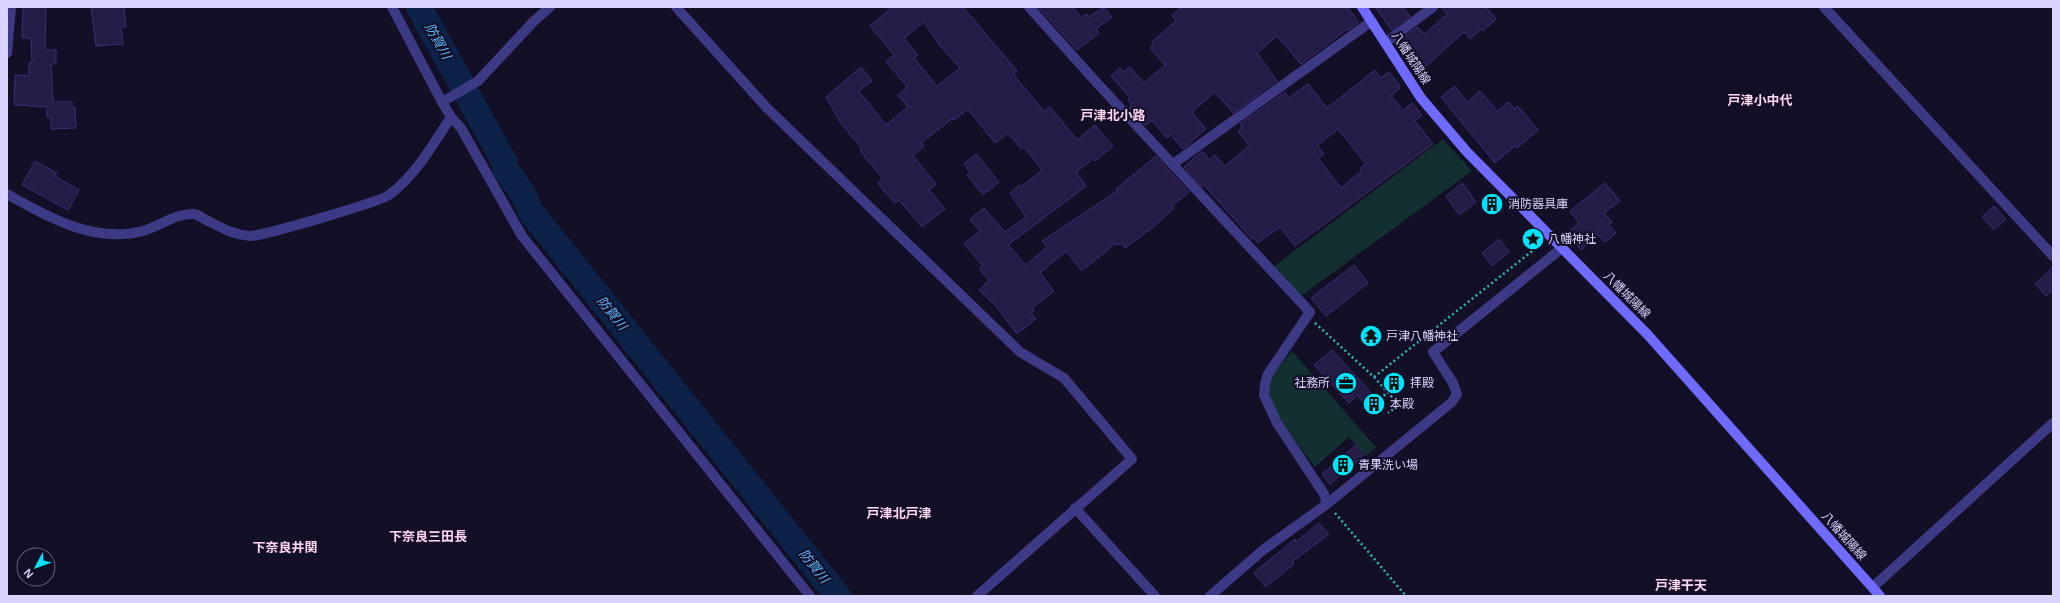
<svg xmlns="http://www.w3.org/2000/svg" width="2060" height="603" viewBox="0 0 2060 603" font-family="Arial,'Noto Sans JP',sans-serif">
<rect width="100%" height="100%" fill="#130f26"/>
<!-- green -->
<path fill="#12302f" d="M1443,139L1472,171L1301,296L1273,267Z
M1292,351L1376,447L1366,456L1349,437L1315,467C1302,449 1264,406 1269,384C1272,373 1285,360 1292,351Z"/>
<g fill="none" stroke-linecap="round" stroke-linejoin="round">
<!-- river -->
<path stroke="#0c2248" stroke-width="26" d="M419,7L505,163V168L523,194L531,212L838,596"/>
</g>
<!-- building -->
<path fill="#241b47" stroke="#3b2d73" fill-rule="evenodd" d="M23,7H46L45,50H56V64H51L53,102H72V107H75L76,128L51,129V117H47V107L14,105L15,75L29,76V63L32,62L31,38H22Z
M102,7H124L126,27H121L123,44L96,46L91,8Z
M892,7H963L1017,71L1013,74L1044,111L1050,107L1077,140L1095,125L1113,146L1095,161L1093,159L1076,172L1086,186L1008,245L1026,265L1047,247L1042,241L1117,191L1116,189L1156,156L1189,192L1172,206L1174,208L1152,228L1125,248L1122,243L1117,245L1116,243L1082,271L1066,251L1040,273L1054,291L1032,308L1034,311L1031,313L1036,319L1017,334L993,302L992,303L979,290L989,280L979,269L983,266L964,244L980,231L970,219L984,208L1005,232L1026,217L1010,193L1020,185L1021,187L1042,170L1024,147L1021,149L1008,133L995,143L968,109L954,120L953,118L921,143L924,146L913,156L936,184L929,190L945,209L922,227L899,200L895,203L884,191L878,183L883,179L860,151L862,149L840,122L826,97L861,67L872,81L859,91L886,125L908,107L898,95L907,87L886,61L894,55L870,26ZM924,22L940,46L960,68L937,86L914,58L918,55L904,38Z
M1038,7H1073L1081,17L1087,14L1089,17L1104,7L1112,17L1096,29L1099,33L1077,50Z
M1182,7H1347L1359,22L1347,31L1346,30L1301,64L1277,36L1257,53L1277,81L1233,113L1215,92L1192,112L1206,129L1183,149L1171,135L1167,138L1152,121L1145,125L1129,108L1132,105L1128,100L1130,98L1111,76L1120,68L1123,72L1130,67L1144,83L1165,65L1150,48L1153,44L1152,42L1176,21L1172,15Z
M1375,7H1403L1410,16L1392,30Z
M1441,7H1486L1496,19L1483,31L1481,29L1470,39L1464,32L1425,67L1402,39L1417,27L1425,34L1447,14Z
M1375,70L1381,78L1389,72L1398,83L1400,88L1391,96L1403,110L1412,103L1422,115L1415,121L1433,144L1295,246L1280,227L1258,243L1253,237L1252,239L1204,185L1202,187L1184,167L1202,151L1210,160L1215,155L1225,166L1249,146L1238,131L1242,127L1240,124L1285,92L1289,98L1308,84L1327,108ZM1338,129L1366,164L1360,168L1362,171L1341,188L1318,158L1324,154L1317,146Z
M1455,86L1467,102L1480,91L1497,111L1509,102L1515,109L1518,106L1538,130L1517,148L1515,146L1495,163L1441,97Z
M976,154L999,182L983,195L967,175L970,172L964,164Z
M35,161L57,173L55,176L79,190L68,210L22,185Z
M1462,183L1476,202L1459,215L1446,196Z
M1605,183L1620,201L1604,213L1612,222L1609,225L1616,233L1605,242L1598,235L1581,250L1567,233L1579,223L1570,211Z
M1994,206L2006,219L1994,230L1982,217Z
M1499,239L1509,252L1492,266L1482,253Z
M1354,265L1368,283L1326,316L1311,298Z
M2053,267V289L2046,296L2035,284Z
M1332,350L1374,396L1376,394L1384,403L1372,413L1357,395L1349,403L1314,365Z
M1356,445L1364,455L1330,484L1322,474Z
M1319,523L1329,534L1292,562L1294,564L1266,587L1254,573L1295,539L1296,542Z"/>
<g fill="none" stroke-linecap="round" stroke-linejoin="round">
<!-- path -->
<path stroke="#2fb8b0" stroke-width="2.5" stroke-dasharray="2 3" stroke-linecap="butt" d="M1315,323L1374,377L1399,405L1388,413
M1374,377L1541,244
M1380,399L1388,392
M1335,513L1406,596"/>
<!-- minor -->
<path stroke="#3d3a85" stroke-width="10" d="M392,7L442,102L451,117L461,128L522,236L810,596
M676,7L766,107L1020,352L1064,378L1132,459L977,596
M1029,7L1097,83L1310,312L1268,374L1265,384L1264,395L1277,423L1324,494L1327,504
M1824,7L2053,256
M1385,43L1433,7
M442,102L478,81L534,21L550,7
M1173,164L1372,21
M7,194C47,217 95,244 143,231C160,226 176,213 194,214C199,215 204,219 208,221C222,228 234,235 250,236C263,236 379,202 389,195C415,176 434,143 451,117
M1075,508L1155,596
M1210,596L1263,550L1327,504L1452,402L1457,394L1453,383L1433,352L1562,248"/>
<!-- tertiary -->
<path stroke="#3d3a85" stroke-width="10" d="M7,53L11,7
M1873,587L2053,423"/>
<!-- secondary -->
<path stroke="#6f6bff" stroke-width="10" d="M1362,7L1421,98L1467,152L1648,335L1880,596"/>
</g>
<!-- icons -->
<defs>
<g id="building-disc" transform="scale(1.15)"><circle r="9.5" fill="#00e5ff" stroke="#130f26"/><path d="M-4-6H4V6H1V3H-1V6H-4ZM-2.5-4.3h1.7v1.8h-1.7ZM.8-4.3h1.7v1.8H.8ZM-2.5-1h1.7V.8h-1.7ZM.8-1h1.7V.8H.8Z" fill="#111"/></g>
<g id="sight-disc" transform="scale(1.15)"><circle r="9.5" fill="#00e5ff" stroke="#130f26"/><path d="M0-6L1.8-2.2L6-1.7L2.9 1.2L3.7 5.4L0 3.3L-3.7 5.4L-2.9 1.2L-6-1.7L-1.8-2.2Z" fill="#111"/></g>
<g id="temple-disc" transform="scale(1.15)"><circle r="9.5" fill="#00e5ff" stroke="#130f26"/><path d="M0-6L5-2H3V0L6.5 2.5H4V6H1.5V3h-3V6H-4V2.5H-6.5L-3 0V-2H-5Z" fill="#111"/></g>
<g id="office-disc" transform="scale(1.15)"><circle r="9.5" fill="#00e5ff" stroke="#130f26"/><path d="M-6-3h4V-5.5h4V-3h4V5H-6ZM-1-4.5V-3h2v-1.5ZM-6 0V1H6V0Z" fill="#111"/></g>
</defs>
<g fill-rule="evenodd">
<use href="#building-disc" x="1492" y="204"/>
<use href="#sight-disc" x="1533" y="239"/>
<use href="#temple-disc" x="1371" y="336"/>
<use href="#office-disc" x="1346" y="383"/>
<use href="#building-disc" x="1394" y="383"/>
<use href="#building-disc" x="1374" y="404"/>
<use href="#building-disc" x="1343" y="465"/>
</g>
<g text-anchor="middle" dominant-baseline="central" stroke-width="4" stroke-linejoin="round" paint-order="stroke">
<!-- street labels -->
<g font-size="12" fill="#d9d4ff" stroke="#130f26">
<text transform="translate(1411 58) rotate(57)">八幡城陽線</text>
<text transform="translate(1627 295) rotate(45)">八幡城陽線</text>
<text transform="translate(1844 536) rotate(48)">八幡城陽線</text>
</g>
<!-- poi labels -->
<g font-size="12" fill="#d9d4ff" stroke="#130f26" text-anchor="start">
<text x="1508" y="204">消防器具庫</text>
<text x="1548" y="239">八幡神社</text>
<text x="1386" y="336">戸津八幡神社</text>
<text x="1330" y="383" text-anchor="end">社務所</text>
<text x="1410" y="383">拝殿</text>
<text x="1390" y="404">本殿</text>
<text x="1358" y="465">青果洗い場</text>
</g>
<!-- water labels -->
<g font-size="13" font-style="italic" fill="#62b6ff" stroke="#130f26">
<text transform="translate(438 41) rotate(61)">防賀川</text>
<text transform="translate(612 313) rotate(51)">防賀川</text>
<text transform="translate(814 566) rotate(51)">防賀川</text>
</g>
<!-- neighbourhood labels -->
<g font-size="13" font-weight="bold" fill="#ffd6f0" stroke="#130f26">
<text x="1760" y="100">戸津小中代</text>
<text x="1113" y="115">戸津北小路</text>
<text x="899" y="513">戸津北戸津</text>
<text x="428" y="536">下奈良三田長</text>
<text x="285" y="547">下奈良井関</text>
<text x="1681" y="585">戸津干天</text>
</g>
</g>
<!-- border -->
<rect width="2060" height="603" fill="none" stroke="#d9d4ff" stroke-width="16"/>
<!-- north arrow -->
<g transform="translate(36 567) rotate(229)"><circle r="19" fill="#130f26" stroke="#625e7d"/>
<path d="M0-3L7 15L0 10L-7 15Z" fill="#00e5ff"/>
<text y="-6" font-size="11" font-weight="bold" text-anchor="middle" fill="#d9d4ff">N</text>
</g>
</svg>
